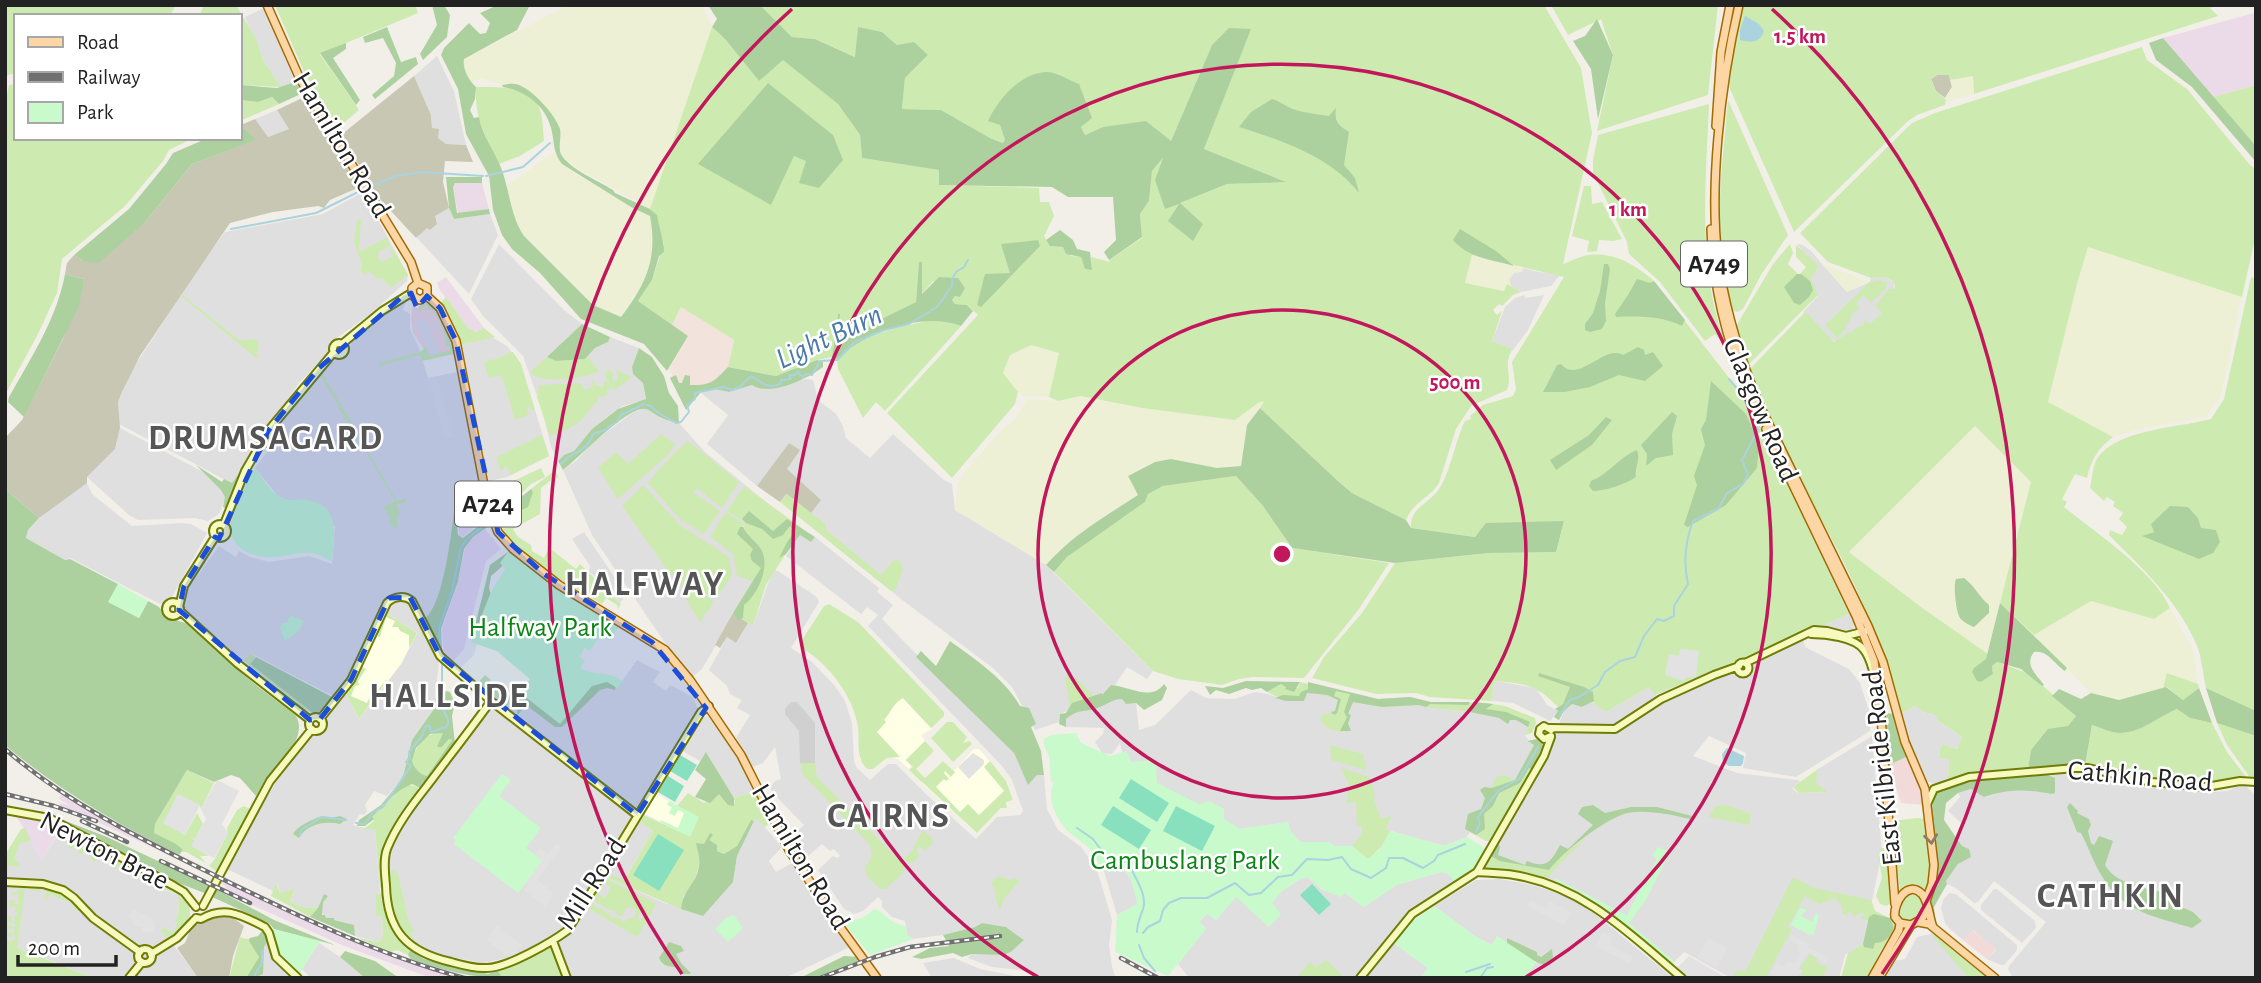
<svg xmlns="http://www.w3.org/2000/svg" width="2261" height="983" viewBox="0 0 2261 983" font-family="'Alegreya Sans',sans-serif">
<rect width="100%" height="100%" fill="#f2efe9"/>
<!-- residential -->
<path fill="#e0dfdf" d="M264,8L295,82L281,87L263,60L245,17Z
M437,56L454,91L466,145L446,144L437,138L432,128L431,115L414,76Z
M277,110L290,129L268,137L255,119Z
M363,192L408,275L407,281L373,312L330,343L327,354L299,383L270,424L255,433L256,441L253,452L235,485L119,424L118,402L132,370L203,262L225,232L323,214Z
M449,208L454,219L490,214L498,235L469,294L417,238L434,216Z
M499,244L564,310L582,324L548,357L556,361L585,359L595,348L608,342L610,337L639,348L632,367L633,373L643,383L646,400L623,406L612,413L592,429L574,451L564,455L558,461L551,447L543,413L523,356L484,317L471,299Z
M1797,244L1803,245L1811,251L1847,292L1870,282L1871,278L1884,277L1894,282V307L1849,350L1829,338L1807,314L1803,312L1818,296L1810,279L1817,270Z
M1523,268L1534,271L1560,275L1551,286L1521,292L1511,286L1509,279L1516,271H1522Z
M1524,295L1525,298L1544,295L1528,330L1513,350L1492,341L1505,307L1515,298Z
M401,302L405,303L403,310L410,314V329L419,348L428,378L457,372L472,440L478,481L454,487V511L449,553L443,580L431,616L423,620L408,594L386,600L349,676L333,696L250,653L244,661L233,657L185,612L183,605L190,586L219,546L236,557L239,551L250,557L269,562L309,556L332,564L335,527L307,500H287L278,496L255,468L271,446L283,417L326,365L346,355L354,339L376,318Z
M492,337L507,346L521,364L549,456L507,477L486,482L460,345Z
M807,379L813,380L818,400L836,414L843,426L846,438L870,458L893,434L944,480L952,484L955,510L1046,565L1153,671L1147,679L1127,667L1115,685H1111L1101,697L1060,714L1059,722L1035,730L1012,687L993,668L901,599L836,547L786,494L787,469L799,450L789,443L757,486L707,444L728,415L700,392L714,389L729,392L752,385L777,388L791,382Z
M645,408L662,419L679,423L705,452L787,519L774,531L746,523L743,527L754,549L750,555L752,561L761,568L702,669L692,677L669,649L592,535L563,470L577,460L592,443L632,413Z
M120,428L230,486L219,514L208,521L195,518L138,520L129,515L87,477L115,449Z
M87,483L92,494L132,526L181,523L191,524L207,533L171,599L160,604L70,558L65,560L26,538L28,530L43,514Z
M584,532L626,594L620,603L589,571L590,566L572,539Z
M800,535L811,542L815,537L879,588L877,592L893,605L882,619L1014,753L1028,784L1037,775H1044L1047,809L1058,830L1081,847L1097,870L1112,920L1109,946L1112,967L1116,978H1044L1020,970L992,967L968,958L972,954L1012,951L1024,940L1006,927L999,926L982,923L975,927L943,935L913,939L907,935L905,921L892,917L882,907V901L878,897L863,911L854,914L844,909L818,870L833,856L837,858L840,856L834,849L830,851L822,844L802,861L789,839L804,825L774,794L770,787L775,781L781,779L775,747L763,763L752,767L736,738L750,715L737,708L742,700L730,694L727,686L709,670L727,637L736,643L748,623L753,626L773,570L778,571L817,597L819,602L791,648L812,662L835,686L845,701L852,723L854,761L856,767L870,780L888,764H896L928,796L976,839L997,817L1020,815L1023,811L1012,780L1002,766L868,626L878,615L867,607L861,614L786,556Z
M400,599L409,601L439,661L434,709L412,740L404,773L400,782L387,796L374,791L365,805L367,811L364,815L360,814L353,825L369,830L375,828L380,893H376V916H382L383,936L379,942L355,936L353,925L326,918L321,911L324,894L318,908L303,907L290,902L295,890L280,893L277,883L273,891L225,868L279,777L310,737L320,734L329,713L345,692L359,718L401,664L417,633L385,613L390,603Z
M1849,614L1854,623L1853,630L1849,632L1819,625Z
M1803,639L1805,647L1849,669L1860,683L1870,714V731L1796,777L1743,768L1746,753L1709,736L1693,756L1737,773L1797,780L1800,781L1792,788L1798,793L1828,792L1815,783L1818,769L1872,736L1882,853L1863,944L1845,955L1839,978H1731L1684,952L1673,963L1569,890L1507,872L1487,869L1485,866V862L1546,759L1564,711L1572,704L1582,707L1592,702L1606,712L1649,687L1661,701Z
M637,660L660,672L653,682L666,691L670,685L693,697L698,710L566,925L553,938L537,946L510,957L484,963L433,954L418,948L404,931L390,885L388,861L394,842L408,816L427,790L498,700L507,707L519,692L560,724L607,682L617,688Z
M1495,681L1536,688L1547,705L1558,711L1550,721L1513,703L1491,701Z
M1191,690L1206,698L1234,699L1255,692L1268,694L1286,701H1304L1306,693L1314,692L1382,707L1419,705L1430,708L1480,713L1499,718L1508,723L1510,720H1516L1528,727L1525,736L1534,745L1515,780L1491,788L1481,809L1465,829L1470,832L1467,837L1444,846L1391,831L1380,849L1334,846L1329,842H1300L1290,831L1288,822L1240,829L1157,783L1156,778L1131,762L1122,753L1120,743L1112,754L1102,753L1095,742L1103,734L1104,728L1066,727V719L1077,710L1094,709L1114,699H1122L1136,703L1139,730L1155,725Z
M1915,706L1927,714L1931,713L1938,717L1937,720L1962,737L1957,749L1942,744L1938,756L1949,760L1948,779L1937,784L1924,781L1906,734L1900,714Z
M705,716L710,717L736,753L755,791L734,798L707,753L700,761L681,750L701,717Z
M2062,773L2102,777L2155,788L2212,792L2227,791L2241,785L2246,786L2256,796V978H2013L2008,969L2009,966L2046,922L1994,881L1978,902L1974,903L1956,888L1947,884L1946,881L1958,864L1962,847L1956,838L1961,823L1948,811L1960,797L1958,793L1972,789L1985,797L2004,791L2025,789L2051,794L2055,778L2051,776Z
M756,817L782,847L769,861L776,872L792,863L809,892L850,947L785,978H571L556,942L603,876L667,904L733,882L737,856Z
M636,819L653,831L623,881L606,873Z
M28,834L41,861L57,836L158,888L179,895L178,929L169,939L198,978H94L29,952L5,945V855Z
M1124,870L1131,879L1138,904L1117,915L1104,871Z
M1441,872L1447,873L1456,883L1407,915L1369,966L1357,978H1189L1178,964L1205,929L1199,922L1208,913L1216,920L1236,897L1272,903L1280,892L1300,879L1308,877L1322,890L1345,893L1364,907L1396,885Z
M1499,879L1528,884L1563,894L1594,913L1673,978H1529L1527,976L1536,962L1500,938L1497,937L1492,945L1476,937L1434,906L1476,880Z
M1994,889H1997L2035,921L2036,928L2022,943L1981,910V905Z
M1949,893L1956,894L2017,945V950L2004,965H2001L1987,959L1996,950L1973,930L1963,940L1950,929L1945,923L1941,908L1943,900Z
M1934,933L1988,978H1885L1893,961L1905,959L1917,937Z
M267,938L276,961L296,978H256Z
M319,943L340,957L365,978H311L302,969Z
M1394,943L1428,968L1421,978H1365Z
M954,958L980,969L1025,978H932L923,963Z"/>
<!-- commercial -->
<path fill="#f2dad9" d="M426,303L434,308L444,324L452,349L430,358L413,333L411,318L413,305Z
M1908,756L1915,773L1924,805L1901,803L1889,765Z
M1972,930L1996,949L1987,959L1963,940Z"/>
<!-- industrial -->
<path fill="#ebdbe8" d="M2254,13L2256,85L2213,97L2163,38Z
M455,183H482L489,209L458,214L453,187Z
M446,277L484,328L479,331L473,332L468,328L440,290L437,283Z
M478,481L486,518L463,537L459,535L454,487Z
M485,529L501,549L486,561L464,649L452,662L444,656L442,629L458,581L465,549L473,537Z
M63,791L103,816L173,852L171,856L93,820L60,809V803L69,805L59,799Z
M14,814L48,821L61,828L41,862L28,834Z
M221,875L293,912L362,942L418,962L475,978H431L344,946L214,888L216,884L225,888L226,886L218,882Z"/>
<!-- education -->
<path fill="#ffffe5" d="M386,613L417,633L401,664L359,719L345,692L353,681Z
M477,644L497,651L530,679L507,707L460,668L474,655Z
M896,691L932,729L921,735L925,741L905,760L911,766L909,769L898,759L889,757L873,769H867L859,758Z
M974,749H979L1003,777L1013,800L1006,802L1007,808H1001L977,833L921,782L943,761L954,771Z
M656,793L687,813L690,837L644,813Z"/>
<!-- religious -->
<path fill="#d0d0d0" d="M791,702H797L815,723V763H800L799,731L785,714V709Z"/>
<!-- military -->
<path fill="#f3e3dd" d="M681,307L734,340L728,367L711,383L704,386L674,384L670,378L672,375L669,369L688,336L672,325Z"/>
<!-- construction -->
<path fill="#c7c7b4" d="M1949,74L1952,87L1945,98L1936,91L1931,79L1937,75Z
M414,76L431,115L432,128L439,129L438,138L446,144L466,145L473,162L445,161L443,182L449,208L435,216L437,224L430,230L427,228L416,238L378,197L341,135Z
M302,98L306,99L360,187L330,200L324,208L318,206L273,212L230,223L140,356L122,392L118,402L120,428L115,449L87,477V483L39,518L5,489V438L22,420L63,339L84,279L65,274L67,263L74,255L83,261L146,221L192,164L255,140L241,125L255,119L268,137L289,129L277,110Z
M789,443L800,450L787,469L821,500L811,513L787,494L780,502L757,486Z
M733,613L748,623L736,643L727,637L720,648L715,645Z
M216,917H232L244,926L233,956L229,978H198L177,948L185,943L190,931L196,925Z"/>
<!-- farmland -->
<path fill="#eef0d5" d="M569,5H702L712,27L650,209L577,168L561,155L560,147L561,133L558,124L532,93L516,83L502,85L481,78L472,83L462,65L463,59Z
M1973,76L1974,94L1947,102L1945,98L1952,87L1950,80Z
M553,153L570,170L631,207L650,216L654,235L652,262L647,277L621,317L593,305L524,236L515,223L506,186Z
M2088,247L2242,297L2220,399L2205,417L2141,429L2113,437L2048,403L2073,299Z
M1471,255L1523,268L1522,272L1513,273L1509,279L1511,286L1507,284L1505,291L1465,283Z
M1818,260L1825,265L1868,281L1847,292Z
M1031,345L1059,353L1049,397L1022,396L1002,373L1010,355Z
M1081,396L1142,408L1235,420L1258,402L1264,401L1247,425L1241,466L1217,468L1155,462L1135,471L1128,476L1139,495L1075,537L1060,549L1046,565L955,510L957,485L965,471L1004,427L1013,421L1028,399L1058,401Z
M1975,426L2031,482L1988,654L1921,607L1849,552Z
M2091,601L2154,619L2170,608L2194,652L2198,684L2168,673L2163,688L2119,700L2091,693L2034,635Z"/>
<!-- grass -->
<path fill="#cdebb0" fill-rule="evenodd" d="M5,5H176L170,16H16V73L8,75L5,78Z
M204,5H236L255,37L263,60L281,87L240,85V16H199Z
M275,5H415L418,13L320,54L359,110L338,128L305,74Z
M760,5H1544L1581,68L1592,133L1563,264C1572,261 1580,256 1589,255C1614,252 1636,265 1654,281L1750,405L1849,614L1655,695L1649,687L1606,712C1592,705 1586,691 1571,686L1563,704L1558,707C1535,684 1526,684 1495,681L1491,701L1430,697L1416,693L1376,694L1312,678L1324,657L1362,613L1395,563L1488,553L1556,552L1564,521L1476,537L1411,528C1409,508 1429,504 1439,489C1451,471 1455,441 1465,421L1471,419L1470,416L1483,405L1513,396L1516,389L1512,362L1564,277L1472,255L1465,283L1504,291L1507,284L1521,292L1513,295L1502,306L1499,304L1493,310L1497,315L1502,311L1492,341L1513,349C1502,364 1513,375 1507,390L1471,406L1456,429L1439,483C1430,498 1413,502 1406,520L1352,493L1340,483L1260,408L1264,401L1258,403L1235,420L1142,408L1081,396L1058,401L1049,397L1059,353L1031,345L1010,355L1003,373L1018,392L1015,404L952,478L887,413L978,315L967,305L955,304L952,300L955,296L933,281L921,295L922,262H919L916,302L871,324L868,329L837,340L840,314H838L832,357L817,360L776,376L728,367L734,340L681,307L672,325L638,301L652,280L664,243L660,235L657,215L650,209L712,27L725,39L759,81L783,59L838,104L860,135L862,158L940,170V185L1039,188L1040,202H1049L1054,216L1044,236L1050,246L1063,247L1071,256L1082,257L1092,269L1091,257L1110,262L1109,260L1142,238L1140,214L1149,201L1152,171L1165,156V209L1227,184L1284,181L1204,149L1250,29L1212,45L1171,141L1103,127L1085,135L1081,127L1000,125L1005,140L1004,143L990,138L941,110L902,109L905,78L928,55L897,45L882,32L858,28L856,57L815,39L792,37Z
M1551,5H1718L1708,95L1597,131L1613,55L1601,19L1568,35Z
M1741,5H2220L2210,8L2218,16L1974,94L1973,76L1950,80L1949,75H1937L1931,79L1936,91L1946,100L1945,105L1917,115L1907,122L1794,232L1730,89L1728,78Z
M2142,47L2147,60L2187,89L2250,165L2256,169V234L2242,297L2088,247L2077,284L2048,402L2113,437C2098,448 2091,460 2087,478L2075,474L2062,499L2067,502L2064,507C2095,532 2154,571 2170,608L2154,619L2091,601L2034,635L2000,603L2031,482L1975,426L1849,552L1921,607L1988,654L1981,682L1993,674L1992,666L1997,662L2030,674L2076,716L2068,726L2031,750L2028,769L1948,779L1949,760L1938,757L1942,744L1957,749L1962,737L1937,720V717L1931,713L1927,714L1915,706L1900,714C1886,669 1873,625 1853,582C1820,511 1776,444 1749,370L1804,313H1807L1834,342L1849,332L1851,333L1857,327L1864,325L1865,320L1870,324L1882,313L1875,306L1889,289H1894L1895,286L1893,281L1884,277L1871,278L1828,262L1800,233L1912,123L1935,113Z
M16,84V138H194L169,150L163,161L125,206L62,259L57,293L37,336L5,395V104L9,85Z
M2256,85V146L2213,97Z
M476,87C495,87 529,85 539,107C543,116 543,131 544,141L520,156L499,164C485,138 474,116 476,87Z
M272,97L279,104L240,121V100L258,102Z
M1728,100L1788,235L1761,275L1743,309L1737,312L1731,309C1711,241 1722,170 1728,100Z
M1709,104C1706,182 1697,265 1724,340L1721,341L1715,334L1705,341L1660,282L1629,254L1627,242L1593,173V160L1598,135Z
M1584,186H1591L1592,204L1602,202L1622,239L1613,241L1599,240L1597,251L1587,252L1589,241L1572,236Z
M357,220H361L359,252L388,237L389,247L379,251L378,257L382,262L393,256L390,251L393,249L408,275L391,288L382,278L379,280L369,271L365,275L360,270L362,265L354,242Z
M1790,244L1793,253L1788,264L1799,275L1806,267L1796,257V245L1819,266L1811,279L1818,295L1748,365L1735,328L1773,264Z
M2251,277L2256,279V711L2206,688C2203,675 2202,658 2197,646C2179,602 2142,568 2109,535L2110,530L2122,535L2127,527L2119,519L2123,513L2113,506L2115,502L2107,497L2104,501L2090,488C2092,480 2092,469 2096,461C2113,429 2178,428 2211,419L2224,399ZM2195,516L2200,528L2210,531L2143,536Z
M1880,280L1886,282L1887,287L1871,303L1863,295L1857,302L1859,310L1852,313L1850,321L1845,327L1846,329L1837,338L1825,325L1856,295L1858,297L1857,294L1869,282Z
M181,294L239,340L255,339L259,343L257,347L259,351L257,353L251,349L259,356L256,358L180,295Z
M446,297L468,328L476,332L484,328L495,337L460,345L451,319L441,302Z
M426,303C443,311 449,337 454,354L422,361L420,355L380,366L378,363L420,352L426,347L430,356L450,350L449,346H446L444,341L446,340C444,332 437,308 428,309C424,309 421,312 417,312L428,307L427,305L417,311L422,304Z
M931,320L949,321L961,326L885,411L876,402L863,418L838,369L837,359C863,333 897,328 931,320Z
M510,352H513L521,364L535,410L532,411L530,407L527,408L529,415L515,420L503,380L499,375L489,378L484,364L486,361L500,358Z
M587,356L599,371C586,379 540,385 530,372L547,357L556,361L585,359Z
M329,362V366L322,373L357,431L355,434L346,419L342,420L345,416L338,409L340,408L320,376L312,385L310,393C299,397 301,408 289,412L306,387L307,394V386Z
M610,367L632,377L615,390L610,385L613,391L610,388L606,390L608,393L604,397L598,396L597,403L593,404C585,421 570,430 550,436L537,397L539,385L582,383L584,390L593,387L592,380L594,379L595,385L603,387L605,379L610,384L604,374L608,370L613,373L612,380L617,381L618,372Z
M357,433L397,501L406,498V502L397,504L400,514L397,517L398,530L389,524L390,519L383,507L395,501L356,435Z
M661,434L675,444L667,456L618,499L598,468L616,452L628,464Z
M542,435L549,456L511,475L506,466L500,472L497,457Z
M688,441L739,482L722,508L698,489L694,490V493L720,511L704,534L681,520L648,483C651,478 683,443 688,441Z
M541,468L545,477L531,484L513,502L509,483Z
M555,470L559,478L555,477L541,488L540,514L513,529L518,537L531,545L532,551L544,558L547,552L552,550L576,569L580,564L621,604L618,609L617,605L606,598L602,604C563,581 518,558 496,518L495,515L505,516L531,499V489Z
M1236,476L1263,506L1292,548L1389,563L1359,609L1304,678L1253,677L1239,679L1222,685L1178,679L1153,671L1054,572L1067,557L1145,502L1148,494L1163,486Z
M642,486H644L680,525L729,557L732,575L716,599L701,591L714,602L706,614L701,615L705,616L700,622C696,615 690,608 686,598C681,587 682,580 670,574L622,506Z
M744,486L802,528L766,585L753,626L733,613L753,581L737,576L733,554L710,537L726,512L743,523L742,526L744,527L745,522L727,511Z
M786,494L826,524L825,529L881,575L893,561L899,560L903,569L895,591H891L780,502Z
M829,604L858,622L944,712V716L931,728L903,698C892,704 891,713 884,720L886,722L877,732L900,757L887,758L873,769H867C855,757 860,743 858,727C853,696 829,664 802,648L800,643L824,606Z
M386,613L417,633L409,648V635L400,631L398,627H392L395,621L386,617L380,637H378L377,633Z
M250,653L256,657L250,664L313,713L319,712L313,714L305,709L307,714L244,665L243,663L301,706L244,661Z
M362,667L366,669L358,681L359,685L355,686L351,696L367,703L370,696H373L386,680L387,681L359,719L345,692Z
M2167,673L2198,684L2199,688L2183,700L2167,687L2163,688Z
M485,675L491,680L489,683L495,688L498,686L513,699L507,707L478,683Z
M1068,675L1076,678L1094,696L1073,703L1070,707L1065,679Z
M1300,682L1378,699L1410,697L1431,702L1486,703L1505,706L1535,718L1536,723L1532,733L1525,735L1528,727L1516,720H1510L1508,724L1499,718L1480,713L1430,708L1419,705L1382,707L1353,702L1348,714L1351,715L1348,723L1351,731C1340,733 1326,731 1320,720L1322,715L1335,711L1338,700L1314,692L1306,693L1304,701H1286L1267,692L1281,684L1298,688Z
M2177,709L2190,718L2212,723L2227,752L2247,778C2232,779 2218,783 2204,784C2163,785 2123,774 2085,765L2092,725C2100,728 2111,733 2120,733C2141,733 2158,717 2177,709Z
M947,722H953L967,737L963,743L970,741L972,744L953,762L931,738Z
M2217,723L2256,736V780L2251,779L2227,745Z
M443,733L437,746L442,747L449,739L452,740L427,776L416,771L412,761C417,744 425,732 443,733Z
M1537,739L1543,745V750L1490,841H1486L1465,829L1468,814L1481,809L1485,798L1480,790L1484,787L1491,788L1496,777L1504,775L1515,780L1534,745L1528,741Z
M925,741L934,751L916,769L925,778L943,761L955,772L951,777L945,771L944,773L949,779L946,781L944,779L936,787L960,812L968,804L979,815L1004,791L984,767L990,761L1006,781L1013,800L1006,802L1007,808H1001L977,833L909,770L913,767L906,760Z
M1330,745L1363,754L1366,770L1331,760Z
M800,763H815L816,773L819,779L904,865V872L886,889H880L867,876L865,868L872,856L870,845L803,775Z
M1341,768L1370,777L1375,795L1373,797L1381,819L1391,816L1386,829L1390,831C1385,843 1378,851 1368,859L1352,846L1362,834V826H1357L1356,802L1346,803L1349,785Z
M1818,769L1816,783L1828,792L1799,793L1793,787Z
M187,770L214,783L201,809L200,806L163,822L185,835L197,813L203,824L195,839L190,837L195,840L192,846L209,856H200L206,863L186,852H182L183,850L153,833L155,824Z
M409,785L418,787V794L384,844L383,887L380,888L375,829L369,830L357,827L365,828L374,821L371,817L393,794Z
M755,791L770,823L765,827L756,818L754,821L751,820L737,846L724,854L717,851L708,839L710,833C702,847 701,863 695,878C689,892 683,890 681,909L603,876L606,873L624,880L653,831L640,822L644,815L680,832L685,813L671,803L677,806L688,793L704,803L719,793L723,796L728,805L735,803L734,798Z
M1727,805L1751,814L1749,825L1709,817L1715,806Z
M244,806L250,809L218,872L209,866L214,860L228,833L227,828L237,810Z
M1917,818L1926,819L1931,865L1930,879L1926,892L1912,888L1900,892L1892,821Z
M25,828L31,840L19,844L14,859L20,863L19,867L8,866V879H5V855L21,829Z
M61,828L181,894C204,918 179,933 160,947C146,949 136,945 126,936L137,944L157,946L167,938L160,930L165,928L170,932L176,929L177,924L174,920L178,919L179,895L144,882L99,858L93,862L90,859L92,854L85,851L82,854L78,852L80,848L76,846L72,849L67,847L70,843L57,836Z
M923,830L932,838L933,843L925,851L920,846L916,851L920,855L913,863L908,862L904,859L912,851Z
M1588,836L1554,870L1546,881L1487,869L1485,866L1489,855L1500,861L1549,870L1557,859Z
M1881,848H1888L1890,904L1886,906L1880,904L1876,896L1882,877L1878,856Z
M394,870L398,874L409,923L414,930L410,934L421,948C390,936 390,903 388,874L389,871Z
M998,876L1010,880L1013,878L1020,880L1003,900L1000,911C995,902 997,890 991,883Z
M1793,877L1815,888L1871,900L1875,911L1892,919L1896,927L1880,952L1869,978H1841L1848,953L1863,944L1868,920L1860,919L1864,914L1862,912L1854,917L1850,911L1847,913L1849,916L1843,914L1841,904L1834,898L1820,904L1812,900L1806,911L1811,900L1805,896L1788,927L1792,929L1766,978L1733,977L1737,970L1745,972Z
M604,878L656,903L650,916L641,911L637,920L640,921L643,917L648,919L637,937L586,907L589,902L609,914V916L621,919L623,922L635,916L636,910L632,907L626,908L623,915L619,916L612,909L611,911L591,899L597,886L600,891L598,894L605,898L611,887L602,882Z
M276,883L280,893L295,889L290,902L303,907L318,908L310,917L271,896Z
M13,885C41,886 62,888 81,911L75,910L73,904L50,894L47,900L44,899L47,891L40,889L39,892L25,888L17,948L94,978H5V936L10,942L16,938L13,934L10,938L5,932L14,933L15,929H6L7,925L15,927L16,923L7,922L9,916L12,917V921H15L14,916H17V913L14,912L17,906L9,907L10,900H14L15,904H19L17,899L19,894L11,895L12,892L16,893L20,888L15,886L14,889H11Z
M376,893L382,894C384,921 392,931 410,950L408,955L397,950L390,952L355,937L379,942L383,936L382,916H376Z
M1914,893L1922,898L1924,907L1916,921L1904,922L1898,917L1897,907L1906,895Z
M1934,933L1988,978H1970L1966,975L1934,938Z
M240,937L246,939L250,938L251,945L255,948L259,957L246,978H229Z
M548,946L554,950L564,978L501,976L498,970Z
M1810,954L1817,958L1816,962L1828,968L1822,978H1807L1801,975L1803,971L1799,969Z
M1326,960L1342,975L1340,978H1306L1303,975L1296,978L1310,962L1316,967Z"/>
<!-- forest -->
<path fill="#add19e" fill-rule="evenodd" d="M432,5H444L450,15L447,37L423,60L420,54L437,25Z
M498,5H530L517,30L464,59C462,68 469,81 476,87L475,99L470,110L474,118L479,117C482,135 492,147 499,163C510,187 509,214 524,236L593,305L621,317C646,284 658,259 650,216L631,207L562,164C552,151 555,142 551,128C545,105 525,91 503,87L502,85C506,85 510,83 514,84C528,84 556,115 560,129C562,138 557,148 562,156C573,171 597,180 613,190L615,193L650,209L657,215C659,228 664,240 664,252L659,256L652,280L638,301L688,336L667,371L644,344L581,319L540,273L512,249L502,235L493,210L489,176L466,134L458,89L441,55L444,48L469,23L480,34L486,33L490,23L480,13Z
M708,5H760L792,37L815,39L855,57L858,27L882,32L897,45L914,42L928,55L905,78L902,109L941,110L990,138L1003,143L1005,140L1000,125L988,121C998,99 1022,71 1049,72C1058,73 1071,81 1079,84L1092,118L1081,127L1085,135L1103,127L1146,121L1171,141L1212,45L1229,28L1251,29L1204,149L1286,182L1227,184L1180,203L1203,224L1193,241L1168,221L1179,204L1165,209L1155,180L1163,158L1152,171L1149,201L1140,214L1142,237L1109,260L1104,252L1116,240L1113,197H1068L1052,187L939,185V170L862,158L860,135L838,104L783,60L759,81L725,39L712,27L717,19Z
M1597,19L1613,55L1598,119L1591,69L1573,41L1585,36Z
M387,27L401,62L416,57L418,64L375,99L372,95L394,76L396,63L383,38L365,43L363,37Z
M2163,38L2256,146V162L2192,87L2156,60L2149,43Z
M346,43V49L333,58L360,100L356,105L320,53Z
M295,82L303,93L279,104L272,97L258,102L240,100V85L277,88Z
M768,83L833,135L843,160L819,188L799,183L806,161L794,156L771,205L698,164Z
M1272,99C1280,101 1285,106 1293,109C1300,112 1322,115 1329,116L1336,108C1334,122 1338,125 1349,132L1344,165L1355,178L1359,193C1330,156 1283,141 1239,127L1251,112Z
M241,125L256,140L192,164L146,221L99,263L83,261L74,255L129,209L166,164L173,153L208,138H240Z
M446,177H482V183H455L453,187L457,213L489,209L490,214L454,219L449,208Z
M1460,229L1496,251L1514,266C1493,260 1468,258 1453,240Z
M1060,230L1073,240L1077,249L1090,252L1092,270L1085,269L1081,257L1066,254L1063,247L1050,246L1046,240Z
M1038,240L1040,246L981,307L977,305L985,274L1010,273L1001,244Z
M919,262H922V294L939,277L958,278L965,288L960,297L955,296L952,300L955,304L967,305L973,311L961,326C925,311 865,332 837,359L832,357L838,314H840L838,340L868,329L871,324L916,302Z
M1604,264H1608L1610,269L1605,303L1606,321L1602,329L1590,332L1585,330V324L1593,313L1600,291Z
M65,274L84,279L79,306L24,417L8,402L9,397C31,358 57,318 65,274Z
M1797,274H1801L1810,281L1813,290L1809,297L1800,305L1794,303L1784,287Z
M1637,279L1650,283L1654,281L1685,320L1682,326C1661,316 1639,316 1616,317L1615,314L1628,295Z
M582,324L610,337L608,342L595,348L585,359L556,361L547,357Z
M1638,347L1644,350L1645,355L1653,352L1663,366L1645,381L1619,375L1590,387L1565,392H1543L1557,365L1561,364C1579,385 1603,344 1623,355Z
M639,348L652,357L664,376L669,393L678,406L679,423C669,421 661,419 653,413C650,411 646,408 643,409C625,409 579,458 563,470L558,461L564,455L574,451L592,429L618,409L646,399L643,383L633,374L632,367Z
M817,360L823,362V367C807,379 770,397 752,385L729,392L714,389L701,392L686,410L670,378L676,375L679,383H682L685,375L690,376V385C711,386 714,381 728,367L776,376Z
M1711,381L1746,414L1759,443L1757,468L1726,505L1688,527L1684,525L1697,485L1694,476L1705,445L1701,429L1706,420Z
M1260,408L1340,483L1352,493L1406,520L1411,528L1475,537L1486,523L1564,521L1556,552L1488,553L1395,563L1292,548L1263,506L1236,476L1163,486L1148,494L1145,502L1067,557L1054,572L1046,565C1072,535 1106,516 1138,495L1128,476L1155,462L1171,459L1217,468L1241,466L1247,425Z
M1672,412L1677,416L1672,434L1673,455L1656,458L1646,466L1647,454L1641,445Z
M1606,417L1612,420L1592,445L1556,470L1550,460L1589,435Z
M1637,450C1641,461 1634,467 1636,477C1626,484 1605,491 1593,491L1589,486L1591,481C1609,474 1619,457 1637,450Z
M196,465L222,482L224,479L232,483L243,468L226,508L223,507L225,497L221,490Z
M5,489L39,518L28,530L26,538L65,560L70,559L118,584L109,602L139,618L148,601L159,607L170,620C198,619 225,657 244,675C260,689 279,702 296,716C308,738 281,761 268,777C263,783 260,790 256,796L240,778L231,775L214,782L187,770L155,824L154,833L176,844L183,850L179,855C118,824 58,790 5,745Z
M531,489L533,492L528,507L520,511L515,510L513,515H495L494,512L511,505Z
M2170,506L2188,507L2198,518L2201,528L2216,530L2220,542L2213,553L2199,559L2142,536L2154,532L2151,524Z
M454,511L456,512L458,535L463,538L486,520L489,526L473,537L464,549L458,581L441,629L442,649H439L423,620C443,608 451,536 454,511Z
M749,511L773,531L787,519L815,537L811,542L800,535L786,554L779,558L787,542L795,532L790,526L783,535L773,539L762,529L746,523L742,519Z
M740,527H743C747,536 756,541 761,549C771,566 758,594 744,605L743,618L738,620L733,613L761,568L752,561L750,555L753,549L737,534Z
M508,552L514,556L491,576L489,588L491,595L477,637L473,634L490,565Z
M1964,578C1975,586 1979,597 1989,605V613L1974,627C1969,625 1963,622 1960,618C1956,612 1953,585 1956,579Z
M2000,603L2067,668L2065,671C2054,664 2048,650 2034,652C2024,665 2036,674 2044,685L2042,686L2021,669L1997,662L1992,666L1993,674L1981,682L1977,681L1972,672L1974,668L1986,659Z
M950,641C976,660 1005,679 1020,706L1029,708L1036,724L1031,727L1041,751L1044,775H1037L1028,785L1014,753L916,657L921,651L936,666Z
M256,657L332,697L319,712L313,713L250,664Z
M1539,673L1584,687L1593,692L1594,701L1582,707L1572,704L1564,711L1559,720L1554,717L1558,711L1555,709L1563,704L1570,687L1538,676Z
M607,679L616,685L615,690L607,688L600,690L562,727H555L526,705L517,716L518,698L524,693L589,684Z
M1246,681L1300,682L1294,692L1285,689L1286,687L1281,684L1267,692L1261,688L1252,690L1246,688L1229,694L1216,690L1210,695L1205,686L1223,688Z
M1308,682L1378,699L1410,697L1431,702H1470L1468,705L1430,704L1426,707L1419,705L1382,707L1353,702L1348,714L1351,715L1348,723L1351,731H1340L1347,717L1344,712L1350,694L1336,691L1334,696L1341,699L1337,713L1334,715L1331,712L1335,711L1338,700L1328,695L1307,693L1304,701H1286L1275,698L1283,695L1299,696L1301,692L1308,689Z
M1164,684L1167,688L1162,700L1144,710L1136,703L1126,704L1122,699C1111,699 1104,707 1094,709C1079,713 1079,709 1066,719V727L1059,724L1060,714L1066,713L1072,703L1102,693V695L1111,685C1129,686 1151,702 1164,684Z
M2166,687L2183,700L2199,688L2212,723L2190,718L2177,709C2158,717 2141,733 2120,733C2111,733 2101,728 2092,725L2085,765L2028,769L2031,750L2048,729L2068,726L2076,716L2052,696L2059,689L2081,699L2091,693L2119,700Z
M2206,688L2256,711V736L2217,723Z
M437,689L450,692L455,703L452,716L455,744L423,787L420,788L412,784C395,791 384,804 372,817L374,819L365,826H357L359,820L381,805L400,782L404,773L412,740L434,709ZM443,733L437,746L438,747H442L449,739L452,740L427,776C418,773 415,769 412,761L416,748L430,734Z
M1473,702L1493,704L1486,709L1506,712L1530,722L1528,727L1516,720H1510L1508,724L1499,718L1470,712Z
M1886,713L1894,714L1908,756L1887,766L1883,718Z
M1537,739L1543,745L1532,770L1529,768L1520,783L1499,793L1493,806L1484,814L1485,829L1476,835L1465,829L1468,814L1481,809L1485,798L1480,790L1484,787L1492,788L1515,780L1534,745L1528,741Z
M706,752L734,798V806L728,805L719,794L710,803L695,797L706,779L695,770Z
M2046,774L2055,778V793L2051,794C2026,789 2008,789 1984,797L1971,789L1958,793L1946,803L1944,820L1962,846L1969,849L1971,857L1958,864L1946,881L1947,884L1934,907L1935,918H1932L1930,897L1937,875L1930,806L1932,793C1968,778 2007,777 2046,774Z
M2070,803L2078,811L2077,813L2089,819L2091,825L2088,831L2091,843L2094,845L2099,836L2113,841L2105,865C2116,884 2137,884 2156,892L2164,888L2170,892L2175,908L2179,906L2193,912L2202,921L2192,928C2157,917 2124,913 2103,878C2094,864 2089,848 2081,833L2077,832L2067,807Z
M1593,805L1605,813L1631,807H1657L1692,816L1690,819C1675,815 1639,808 1624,814C1601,822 1564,851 1549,870L1500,861L1489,855L1497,842L1500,847L1498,855L1525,865L1527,861C1546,869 1551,862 1560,845L1568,849L1593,825L1578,814L1582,807Z
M53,816L107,837L211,886L207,894L171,880L54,819Z
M322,816L331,818L340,816L347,819L340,824C326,821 308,823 299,838L293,834C297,826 313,819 322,816Z
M751,820L754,821L737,856L733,882L703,916L681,909C684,887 696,885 699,866C701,859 697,850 696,843L704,844L710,833L713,835L709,840L717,845V851L724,854L737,846Z
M214,888L274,920L335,945L274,929L269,923L210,896Z
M324,894L328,896L323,902L322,915H325L326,918H334V920L354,925L355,936L310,917L318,908Z
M1874,914L1890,918L1894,928C1889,938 1886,942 1875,943L1873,949L1864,947L1863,944L1869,917Z
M982,923L1006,927L1024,940L1012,951L1004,955L972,954L962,957L953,953L921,959L912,957L930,948L949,946L943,935L975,927Z
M262,931L264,933L267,942L264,947L263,974L258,976L259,978H246L259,957L249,941L250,938L258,936Z
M1507,938L1537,952V955L1541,957L1552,949L1553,957L1546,966C1533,961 1520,954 1507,947Z
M669,942L681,946L684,951L676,954L681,963L691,973L690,974H682L678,968C669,966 663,967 659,958Z
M410,950L424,959L476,971L488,974L498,970L501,976L507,978C472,978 444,971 411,959L408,955Z
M345,951L375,961L399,978H365L340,957Z
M844,956L858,957L861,960L815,978H800Z"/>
<!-- park -->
<path fill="#c8facc" d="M255,468C262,478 270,491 280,497C289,502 298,499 307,500C341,505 334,536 332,561C325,559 319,554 312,553C296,551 280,559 264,557C208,549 236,498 255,468Z
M508,552L619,626L610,641L600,635L590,651L584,648L580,657L585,661L580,668C595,677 609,670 623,681L617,688L607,682L592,686L560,724L519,692L530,679L497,651L471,642L491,592L505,569L500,563Z
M118,584L148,601L139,618L108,602Z
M290,615L304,621L299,631L285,641L280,628L282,623H287Z
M1076,733L1081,743L1110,756L1127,751L1131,762L1156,760L1157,783L1199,804L1210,801L1224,809V819L1240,829L1288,822L1290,831L1300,842H1329L1334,846H1352L1368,859L1380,849L1390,831L1444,846L1467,837L1483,847L1485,853L1475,871L1456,883L1447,873L1441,872L1396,885L1364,907L1345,893L1341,897L1322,890L1308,877C1293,880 1281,891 1272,903L1281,914L1269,927L1236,897L1216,920L1208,914L1199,921L1206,929L1168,976L1115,952L1117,915L1138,904L1131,879L1124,870L1104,871C1099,864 1094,854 1088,847C1083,842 1075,838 1070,833C1057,822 1045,797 1054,783L1051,781L1049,756L1043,743L1044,739L1051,735Z
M502,774L511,780L499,796L541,828L526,848L543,861L518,893L454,844L456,840L453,838Z
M669,801L699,817L690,837L660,822L661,820L678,828L684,813L678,810L675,816L669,813L672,807L667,805Z
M1658,847L1670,852L1647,898L1629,923L1675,962L1671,965L1630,932L1621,922L1557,886L1555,878L1627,915L1657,859L1652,855Z
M1434,906L1476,937L1492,945L1497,936L1536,962L1527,976L1529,978H1421L1428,968L1394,943L1409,923Z
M1800,908L1807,910L1801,916L1812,922L1816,913L1819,915L1814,934L1810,935L1791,925Z
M874,909C885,911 888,924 906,926L907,935L913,939L870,955L834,910C853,919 855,926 874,909Z
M734,915L743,928L728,942L715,929L726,918Z
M272,929L320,941L302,969L301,975H298C283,962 272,950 272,929Z"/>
<!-- pitch -->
<path fill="#88e0be" d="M680,755L697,765L687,781L670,771Z
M668,776L684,786L675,802L658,792Z
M1131,779L1169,803L1157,822L1119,798Z
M1113,806L1151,830L1139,849L1101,825Z
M1176,806L1215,826L1202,851L1163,831Z
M658,834L684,850L659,891L633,875Z
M1312,884L1331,904L1319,915L1300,895Z"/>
<!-- parking -->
<path fill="#e2e2e2" d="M424,318L429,327L437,323L438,325L430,330L439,353L430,356L416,323Z
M436,376L450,425L448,426L453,436L445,439L428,379Z
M1680,649L1699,651L1696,677L1685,678L1684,681L1665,675L1669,654L1679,656Z
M973,753L984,760V764L969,779L958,767Z
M217,780L239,791L222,824L228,833L214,858L191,846L206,819L201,809Z
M178,794L200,805L185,835L163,823Z
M556,843L562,848L537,880L554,893L545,907L524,890L529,883L527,881L542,861L535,855L540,848L548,854Z
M1530,900L1546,908L1550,901L1571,912L1565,925L1527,906Z
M133,909L152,918L155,929L153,932L141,933L142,926H135L133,923L135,921L128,917Z
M497,925L522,946L513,956L505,954L486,940Z
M1603,932L1613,938L1610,945L1634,957L1630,964L1596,946Z
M1792,935L1809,944L1808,947L1829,958L1826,964L1809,953L1805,955L1798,969L1802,971L1797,976L1793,974L1791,978H1779L1771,974L1777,963L1784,967L1788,961L1795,963L1800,953L1797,951L1799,946L1789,940Z
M1708,938L1727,948L1717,968L1697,957Z
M1689,956L1725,977L1724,978H1688L1677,968Z"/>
<!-- water -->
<path fill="#aad3df" d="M1745,16L1759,24L1764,31C1760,43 1751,43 1740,40V30Z
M1727,748L1744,756L1743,763L1741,766H1729L1723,762L1722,754Z"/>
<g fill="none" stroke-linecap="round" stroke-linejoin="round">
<!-- stream -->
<path stroke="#aad3df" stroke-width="2" d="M486,176L523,167L550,143
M371,186L396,176L421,172L483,176
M231,229L316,213L362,190
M561,464C564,462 566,458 569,457C580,450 589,448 593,434L608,429V427L617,422L621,415L644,404L651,406L657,412L676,423L681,422L689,412L687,405L695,399V393L723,387L733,390L741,386L751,376C761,382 767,389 780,384L781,380L791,379L789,375H795L797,372L803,377L806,374L812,375L820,361L837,360L855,342L884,330L909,324L937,307L952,286V279L956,272L964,267L968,260
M441,653L439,628L452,591L461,548L466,540L487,523
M1559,716L1570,700L1579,697L1598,685L1605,672L1620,661L1635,657L1644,636L1657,619L1664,621L1674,616V606L1688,584C1683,562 1685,542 1693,521L1718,509L1727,493L1743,484L1748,475L1742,460L1758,430L1742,394L1729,379
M356,823L365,824L373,812L383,807L411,766L406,762L410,758L409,752L422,736L425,727L429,725L431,732L446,727L448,724V719L442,708V662
M1077,828L1093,839L1108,859L1125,862L1129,865C1135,877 1148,896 1143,909C1140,918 1137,923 1137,932
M1476,832L1480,824L1478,817L1499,790L1520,778L1538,747
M300,836L301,830L322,817L346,820
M1143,933L1148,927L1160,921L1163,910L1169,903L1181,898H1207L1235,883L1249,895L1261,893L1278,877L1292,875L1307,859L1328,860L1342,857L1351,869L1371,878L1386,868L1389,858H1403L1423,868L1434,861L1438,855L1465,844
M1139,945L1144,958L1155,971
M1466,972L1490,964
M253,978L262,962V950
M1480,978L1487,968L1493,967"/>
<!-- secondary casing -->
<g stroke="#707d05" stroke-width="10">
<path id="secondary" d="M333 349a6 6 0 1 1 12 0a6 6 0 1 1-12 0Z
M342,344L382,311L411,293
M260 437a6 6 0 1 1 12 0a6 6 0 1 1-12 0Z
M268,431L334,352
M213 531a7 7 0 1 1 14 0a7 7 0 1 1-14 0Z
M224,524L245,471L262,442
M166 609a7 7 0 1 1 14 0a7 7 0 1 1-14 0Z
M179,607L184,586L215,537
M179,610L238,664L310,720
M1811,634C1825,634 1855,637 1864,650C1869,656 1871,664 1873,671
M1737.5 668a5.5 5.5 0 1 1 11 0a5.5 5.5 0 1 1-11 0Z
M1745,663L1814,630L1827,631L1846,636L1866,631
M491,701C470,730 448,758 427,786C412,805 396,826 387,849C383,860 385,874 386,885C387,931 407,952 451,962C462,965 475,969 487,968C507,968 552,942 568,930L701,712L709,706
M309 724a7 7 0 1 1 14 0a7 7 0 1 1-14 0Z
M320,719L351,680L387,603C394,596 405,595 412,601L440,656L491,701L637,815
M1550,728L1615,729L1661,699L1714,675L1739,666
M1551,730L1544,726L1540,729L1539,734L1544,739L1551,736
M1928,802L1934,789L1969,777L2075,768H2087L2152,782L2206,787L2240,781L2256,782
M5,810L49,818L174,886L184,892L196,907
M1477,872C1489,873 1502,873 1514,875C1583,886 1631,935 1682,978
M5,882L43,884L63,890L74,898L93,918L140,952
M203,906L270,781L312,729
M196,918L201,919C225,905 241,915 265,927L269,933L276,957L298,978
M553,941L567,978
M138 956a7 7 0 1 1 14 0a7 7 0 1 1-14 0Z
M151,954L177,938L196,918
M129,978L142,962
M1360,978L1412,914L1477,872L1544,756L1551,737"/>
</g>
<!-- primary casing -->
<g stroke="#a06b00" stroke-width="10">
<path id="primary" d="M267,5L300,79L411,262L418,283
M1739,5C1721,82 1707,195 1720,272C1728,319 1742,363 1760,406L1868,626L1883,662L1905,742L1925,789L1934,865L1932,884L1926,901
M1716,126L1721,52L1730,5
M1711,229C1713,293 1729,352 1756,409
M418,283L412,288L413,296L420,300L427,296
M418,283L427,287V296
M427,296L440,308L456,341L488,506L498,532L513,549L559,585L665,650L690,680L741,755L789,850L837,923L877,978
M1766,429L1856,616L1874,661L1881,717L1895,904
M1927,908L1922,919L1911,925L1900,923L1895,917C1893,904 1907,879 1922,894C1929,902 1929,918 1933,927
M1918,922L1929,924L1995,978
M1872,978L1899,930L1900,923
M1879,978L1911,925"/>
</g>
<!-- secondary -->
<use href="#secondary" stroke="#f7fabf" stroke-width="6"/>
<!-- primary -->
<use href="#primary" stroke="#fcd6a4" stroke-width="7"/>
<!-- rail casing -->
<g stroke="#707070" stroke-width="4.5">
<path id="rail" d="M5,749C67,803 141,839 214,875C296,915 376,954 464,978
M5,794L54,806L96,821
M82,821L127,842
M161,861L250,903
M1121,958L1158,978
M820,978L875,957L910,947L1000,936"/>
</g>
<!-- rail -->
<use href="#rail" stroke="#fff" stroke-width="2" stroke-dasharray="5" stroke-linecap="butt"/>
</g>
<!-- one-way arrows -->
<defs><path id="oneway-chevron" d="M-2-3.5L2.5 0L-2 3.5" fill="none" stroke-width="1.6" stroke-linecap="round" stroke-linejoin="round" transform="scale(1.75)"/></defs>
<use stroke="#8f7c63" href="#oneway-chevron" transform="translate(1931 839) rotate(83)"/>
<!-- marked area -->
<path fill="#1d4ed8" fill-opacity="0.2" stroke="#1d4ed8" stroke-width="5" stroke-dasharray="14 9" stroke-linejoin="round" d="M411,293L417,308L427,296L440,308L456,341L498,532L544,574L652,642L706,708L637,815L440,656L410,597L389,598L351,680L320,719L310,720L179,610L184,586L215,537L219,539L268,431L319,368L403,296Z"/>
<!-- distance rings -->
<g fill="none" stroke="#c2185b" stroke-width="3.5">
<circle cx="1282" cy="554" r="244"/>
<path d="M1038 977A489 489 0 1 1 1526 977"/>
<path d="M682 974A733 733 0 0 1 792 9M1772 9A733 733 0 0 1 1882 974"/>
</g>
<g text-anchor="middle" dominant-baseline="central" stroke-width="5" stroke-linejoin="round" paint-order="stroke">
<!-- shield labels -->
<g fill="#fff" stroke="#646464" stroke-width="2">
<rect x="1681" y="241.5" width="66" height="45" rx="5"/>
<rect x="455" y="481.5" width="66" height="45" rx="5"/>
</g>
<g font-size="26" font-weight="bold" fill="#222">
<text x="1714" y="264">A749</text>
<text x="488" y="504">A724</text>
</g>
<!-- street labels -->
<g font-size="28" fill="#222" stroke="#fff">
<text transform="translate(341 145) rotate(59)">Hamilton Road</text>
<text transform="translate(1760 410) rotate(67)">Glasgow Road</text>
<text transform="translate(1883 768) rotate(-96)">East Kilbride Road</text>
<text transform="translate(2140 777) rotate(5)">Cathkin Road</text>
<text transform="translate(104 851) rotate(27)">Newton Brae</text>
<text transform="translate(800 857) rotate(59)">Hamilton Road</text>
<text transform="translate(592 884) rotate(-57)">Mill Road</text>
</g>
<!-- park labels -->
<g font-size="28" fill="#0c8416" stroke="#fff">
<text x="540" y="628">Halfway Park</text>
<text x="1185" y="861">Cambuslang Park</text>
</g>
<!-- water labels -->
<g font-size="30" font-style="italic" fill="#4a7aab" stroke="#fff">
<text transform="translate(829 337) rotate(-25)">Light Burn</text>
</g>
<!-- district labels -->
<g font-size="35" font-weight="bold" letter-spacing="2" fill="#555" stroke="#fff">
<text x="266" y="438">DRUMSAGARD</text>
<text x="645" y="584">HALFWAY</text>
<text x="449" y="696">HALLSIDE</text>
<text x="889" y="816">CAIRNS</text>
<text x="2111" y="896">CATHKIN</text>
</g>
</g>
<circle cx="1282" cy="554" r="10" fill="#c2185b" stroke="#fff" stroke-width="3.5"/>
<g font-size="21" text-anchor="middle" font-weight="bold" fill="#c2185b" stroke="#fff" stroke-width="5" stroke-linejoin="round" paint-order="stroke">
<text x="1800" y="43">1.5 km</text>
<text x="1628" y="216">1 km</text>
<text x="1455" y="389">500 m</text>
</g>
<!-- border -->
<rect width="2261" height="983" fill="none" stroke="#222222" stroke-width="14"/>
<!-- legend -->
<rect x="14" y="14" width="228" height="126" fill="#ffffff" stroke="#a7a7a7" stroke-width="2"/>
<rect x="28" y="37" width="35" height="10" fill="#fcd6a4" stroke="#a7a7a7" stroke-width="2"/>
<text x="77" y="49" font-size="21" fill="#222222">Road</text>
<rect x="28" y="72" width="35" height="10" fill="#707070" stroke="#a7a7a7" stroke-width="2"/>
<text x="77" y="84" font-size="21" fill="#222222">Railway</text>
<rect x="28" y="102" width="35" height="21" fill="#c8facc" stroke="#a7a7a7" stroke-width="2"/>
<text x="77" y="119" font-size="21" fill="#222222">Park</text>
<!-- scale -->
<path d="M18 955v10h98v-10" fill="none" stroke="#222222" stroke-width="3.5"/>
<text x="28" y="955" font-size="21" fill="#222222" stroke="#ffffff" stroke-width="5" paint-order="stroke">200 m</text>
</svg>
